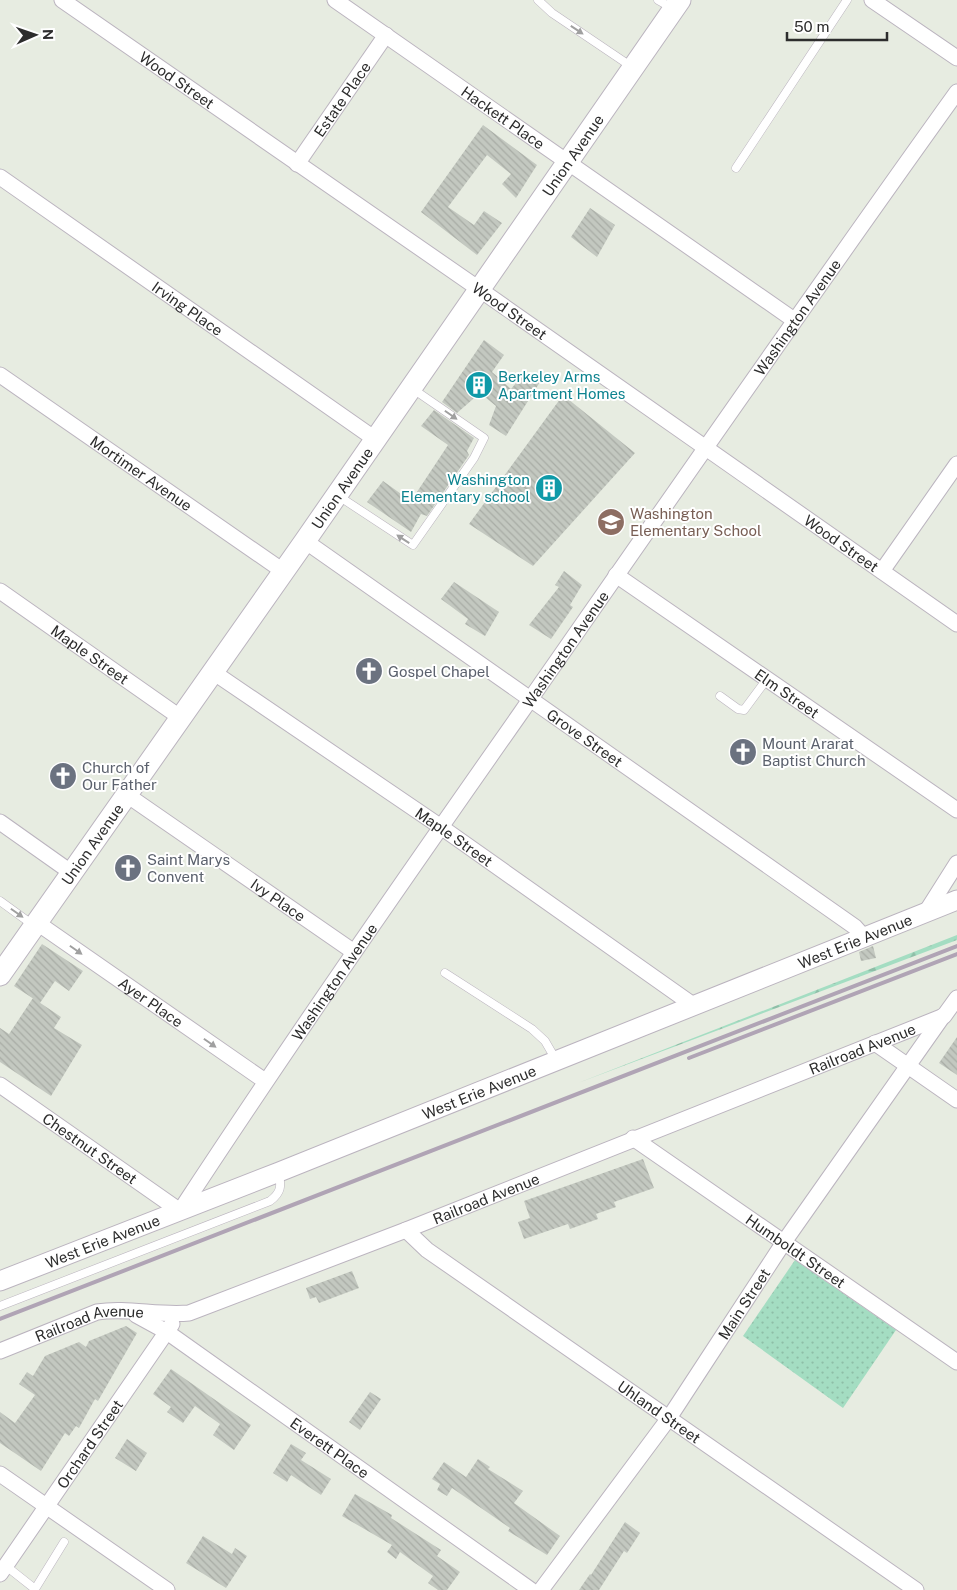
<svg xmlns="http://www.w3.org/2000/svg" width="957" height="1590" viewBox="0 0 957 1590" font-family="'Public Sans',sans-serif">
<defs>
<pattern id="forest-firs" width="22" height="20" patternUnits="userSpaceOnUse" patternTransform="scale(1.25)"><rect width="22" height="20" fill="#a4ddc2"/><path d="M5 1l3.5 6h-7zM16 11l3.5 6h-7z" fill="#8ebea7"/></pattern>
<pattern id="park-dots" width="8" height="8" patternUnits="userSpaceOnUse" patternTransform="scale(1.25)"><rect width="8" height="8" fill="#a4ddc2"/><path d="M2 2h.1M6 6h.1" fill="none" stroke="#8ebea7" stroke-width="1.8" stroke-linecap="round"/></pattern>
<pattern id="building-back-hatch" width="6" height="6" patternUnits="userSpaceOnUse" patternTransform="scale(1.25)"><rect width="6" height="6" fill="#c3c8c0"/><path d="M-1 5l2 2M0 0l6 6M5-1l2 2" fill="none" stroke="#a8aca5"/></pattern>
</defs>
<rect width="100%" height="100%" fill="#e7ece1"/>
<!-- forest -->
<path fill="url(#forest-firs)" d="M957,935V940L578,1083Z"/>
<!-- park -->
<path fill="url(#park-dots)" d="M795,1260L896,1330L843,1408L743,1336Z"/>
<!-- building -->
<path fill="url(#building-back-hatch)" d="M483,125L537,165L516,198L502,184L511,174L487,155L448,207L474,225L484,211L502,223L477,255L421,212Z
M590,208L615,225L597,257L571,237Z
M484,340L504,355L492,372L511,389L525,372L540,382L506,436L489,425L496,406L480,393L457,413L442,402Z
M563,395L635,453L533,566L469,524Z
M434,410L474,438L467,451L469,455L427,516L421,514L411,532L367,502L383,481L411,501L448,445L421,426Z
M564,571L582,585L570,605L573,607L551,639L529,625L559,587L555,585Z
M454,582L499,612L485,636L465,624L468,619L441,599Z
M42,944L83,971L69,991L55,981L40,1003L14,986Z
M873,946L876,958L861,961L859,952Z
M33,998L61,1017L54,1028L82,1045L51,1096L0,1062V1028L9,1034Z
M957,1037V1075L939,1063Z
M643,1159L654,1188L614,1202L616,1207L596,1214L598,1219L570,1229L568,1224L524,1239L518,1222L530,1218L524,1201Z
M352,1271L359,1288L319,1303L316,1297L310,1299L306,1288Z
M126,1326L137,1333L98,1401L95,1399L79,1428L76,1426L69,1436L65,1433L41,1471L0,1443V1412L15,1423L35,1395L19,1384L27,1372L33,1376L45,1356L79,1342L86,1347L89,1341Z
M171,1369L251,1425L234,1450L213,1435L220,1424L195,1406L183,1423L167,1412L171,1407L153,1394Z
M370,1392L381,1399L360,1430L349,1422Z
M127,1439L147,1453L136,1471L115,1458Z
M291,1444L306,1453L301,1460L331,1479L321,1495L291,1475L287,1482L273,1473Z
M478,1459L490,1467L488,1469L523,1491L514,1503L560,1536L547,1555L508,1531L510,1528L452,1488L447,1496L437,1490L440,1484L432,1479L444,1462L466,1477Z
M355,1494L392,1515L391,1518L441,1550L437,1556L460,1572L447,1590H438L428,1583L433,1576L400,1552L396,1559L387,1552L392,1545L342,1516Z
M625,1522L640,1533L627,1553L624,1551L599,1590H579L590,1574L591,1575Z
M203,1536L232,1554L235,1548L247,1556L226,1588L186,1563Z"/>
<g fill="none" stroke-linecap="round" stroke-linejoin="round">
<!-- service casing -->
<g stroke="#bbb4bf" stroke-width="9">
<path id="service" d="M538,0L552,13L632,67
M658,0L672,8
M736,168L847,0
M337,495L413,545L474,458L484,438L413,389
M720,696L738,709L744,710L767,679
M0,901L33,925
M445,973L532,1029L545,1041L556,1060
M0,1306L270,1201C282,1192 281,1186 279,1172
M6,1566L35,1589L64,1542"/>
</g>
<!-- minor casing -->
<g stroke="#bbb4bf" stroke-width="17">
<g id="minor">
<path id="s1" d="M62,0L479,289L957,624"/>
<path id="s2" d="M335,0L794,320"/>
<path d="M872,0L957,58"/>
<path id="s3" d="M297,164L386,35"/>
<path id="s4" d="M0,177L375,439"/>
<path id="s5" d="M0,375L283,571"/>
<path id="s6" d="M305,541L855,927L864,937"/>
<path d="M882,571L957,464"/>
<path id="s7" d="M616,575L957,810"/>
<path id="s8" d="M0,591L181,718"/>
<path id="s9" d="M213,672L441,827L693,1005"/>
<path id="s10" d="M127,795L354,952"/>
<path d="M0,822L72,873"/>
<path d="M926,912L957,863"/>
<path id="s11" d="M36,922L265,1081"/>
<path d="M875,1043L957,1100"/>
<path id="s12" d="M0,1085L180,1211C290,1043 405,878 520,714C665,506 809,298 957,92"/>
<path id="s13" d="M633,1138L957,1362"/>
<path id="s14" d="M406,1230L427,1250L916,1590"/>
<path id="s15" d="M136,1315L167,1332L531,1590"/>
<path id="s16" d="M0,1351L97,1312C127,1307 158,1316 189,1313L406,1230L944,1016L957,998"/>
<path d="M0,1474L167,1590"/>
<path id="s17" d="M0,1574L172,1324"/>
<path id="s18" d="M541,1590L669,1418L784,1242L943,1016"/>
</g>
</g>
<!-- tertiary casing -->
<g stroke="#bbb4bf" stroke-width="21">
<g id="tertiary">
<path id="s19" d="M0,1281L279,1172L957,900"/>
</g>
</g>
<!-- secondary casing -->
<g stroke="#bbb4bf" stroke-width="23">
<g id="secondary">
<path id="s20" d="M0,975L305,541L680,0"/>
</g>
</g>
<!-- service -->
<use href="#service" stroke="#fff" stroke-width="8"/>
<!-- minor -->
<use href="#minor" stroke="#fff" stroke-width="15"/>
<!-- tertiary -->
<use href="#tertiary" stroke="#fff" stroke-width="19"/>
<!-- secondary -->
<use href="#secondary" stroke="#fff" stroke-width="21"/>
<!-- rail -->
<path stroke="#b0a4b5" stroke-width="4" d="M689,1058L957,954
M0,1319L957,946"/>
</g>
<!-- one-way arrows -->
<defs><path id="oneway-solid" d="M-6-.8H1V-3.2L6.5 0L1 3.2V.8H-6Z" transform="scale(1.25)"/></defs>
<g fill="#a0a0a0">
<use href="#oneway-solid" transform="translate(577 30) rotate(34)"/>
<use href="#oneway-solid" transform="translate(451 415) rotate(35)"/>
<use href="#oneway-solid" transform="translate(403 539) rotate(-147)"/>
<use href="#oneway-solid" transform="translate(17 913) rotate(35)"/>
<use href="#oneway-solid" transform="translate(76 950) rotate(35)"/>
<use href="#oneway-solid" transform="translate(210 1043) rotate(35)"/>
</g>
<!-- icons -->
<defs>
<g id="building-disc" transform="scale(1.4375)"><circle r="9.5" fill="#0f9aa8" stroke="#fff"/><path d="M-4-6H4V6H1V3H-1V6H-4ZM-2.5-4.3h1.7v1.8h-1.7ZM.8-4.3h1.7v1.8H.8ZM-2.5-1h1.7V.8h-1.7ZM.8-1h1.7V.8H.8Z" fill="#fff"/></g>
<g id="school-disc" transform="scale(1.4375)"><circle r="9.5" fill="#8d6e63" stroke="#fff"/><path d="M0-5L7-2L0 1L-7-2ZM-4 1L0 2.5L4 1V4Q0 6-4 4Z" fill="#fff"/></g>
<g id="church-disc" transform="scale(1.4375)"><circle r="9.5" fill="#6b7280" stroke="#fff"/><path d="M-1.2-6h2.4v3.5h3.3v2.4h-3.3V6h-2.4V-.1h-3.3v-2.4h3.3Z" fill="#fff"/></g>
</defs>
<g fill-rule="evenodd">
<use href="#building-disc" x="479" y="385"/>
<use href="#building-disc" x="549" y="488"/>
<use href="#school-disc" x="611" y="522"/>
<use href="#church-disc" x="369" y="671"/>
<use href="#church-disc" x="743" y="752"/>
<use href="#church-disc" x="63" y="776"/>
<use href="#church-disc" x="128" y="868"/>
</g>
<g text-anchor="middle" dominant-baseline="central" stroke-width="4" stroke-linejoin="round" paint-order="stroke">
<!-- street labels -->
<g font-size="15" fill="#2d2d2d" stroke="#fff">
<text stroke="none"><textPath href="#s1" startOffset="140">Wood Street</textPath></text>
<text stroke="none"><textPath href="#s3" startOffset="79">Estate Place</textPath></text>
<text stroke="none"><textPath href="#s2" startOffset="205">Hackett Place</textPath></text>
<text stroke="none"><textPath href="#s20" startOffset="1000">Union Avenue</textPath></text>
<text stroke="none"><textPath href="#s4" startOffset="229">Irving Place</textPath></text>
<text stroke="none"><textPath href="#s1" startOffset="545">Wood Street</textPath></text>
<text stroke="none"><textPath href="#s12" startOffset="1306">Washington Avenue</textPath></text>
<text stroke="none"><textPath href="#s5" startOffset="172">Mortimer Avenue</textPath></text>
<text stroke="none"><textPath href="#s20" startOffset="595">Union Avenue</textPath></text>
<text stroke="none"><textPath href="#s1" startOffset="950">Wood Street</textPath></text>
<text stroke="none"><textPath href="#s12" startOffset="901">Washington Avenue</textPath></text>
<text stroke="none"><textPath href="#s8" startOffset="110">Maple Street</textPath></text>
<text stroke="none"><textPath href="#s7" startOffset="208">Elm Street</textPath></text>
<text stroke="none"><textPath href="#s6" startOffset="342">Grove Street</textPath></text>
<text stroke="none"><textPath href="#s9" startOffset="292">Maple Street</textPath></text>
<text stroke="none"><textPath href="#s20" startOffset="160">Union Avenue</textPath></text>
<text stroke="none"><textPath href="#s10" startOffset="184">Ivy Place</textPath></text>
<text stroke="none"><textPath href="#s19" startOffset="920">West Erie Avenue</textPath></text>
<text stroke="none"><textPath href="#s12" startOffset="496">Washington Avenue</textPath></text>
<text stroke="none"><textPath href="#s11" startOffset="140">Ayer Place</textPath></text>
<text stroke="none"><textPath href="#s16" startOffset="920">Railroad Avenue</textPath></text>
<text stroke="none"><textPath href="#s19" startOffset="515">West Erie Avenue</textPath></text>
<text stroke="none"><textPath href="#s12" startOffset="110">Chestnut Street</textPath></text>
<text stroke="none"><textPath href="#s16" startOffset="515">Railroad Avenue</textPath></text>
<text stroke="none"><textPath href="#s19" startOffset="110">West Erie Avenue</textPath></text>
<text stroke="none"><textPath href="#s13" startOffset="198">Humboldt Street</textPath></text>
<text stroke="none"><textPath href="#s18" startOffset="351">Main Street</textPath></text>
<text stroke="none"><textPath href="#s16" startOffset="95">Railroad Avenue</textPath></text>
<text stroke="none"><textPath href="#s14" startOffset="312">Uhland Street</textPath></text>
<text stroke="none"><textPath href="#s17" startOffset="158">Orchard Street</textPath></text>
<text stroke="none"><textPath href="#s15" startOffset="235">Everett Place</textPath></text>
</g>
<!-- culture labels -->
<g font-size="15" fill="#0d838f" stroke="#fff" text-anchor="start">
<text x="498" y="376">Berkeley Arms<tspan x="498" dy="17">Apartment Homes</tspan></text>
<text x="530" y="479" text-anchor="end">Washington<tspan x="530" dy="17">Elementary school</tspan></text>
</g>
<!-- education labels -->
<g font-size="15" fill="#785e54" stroke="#fff" text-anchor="start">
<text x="630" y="513">Washington<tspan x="630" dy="17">Elementary School</tspan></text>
</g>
<!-- worship labels -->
<g font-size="15" fill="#5b616d" stroke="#fff" text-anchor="start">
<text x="388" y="671">Gospel Chapel</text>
<text x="762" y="743">Mount Ararat<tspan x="762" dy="17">Baptist Church</tspan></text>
<text x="82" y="767">Church of<tspan x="82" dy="17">Our Father</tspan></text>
<text x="147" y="859">Saint Marys<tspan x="147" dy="17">Convent</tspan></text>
</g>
</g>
<!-- north arrow -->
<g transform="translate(35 35) rotate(88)" stroke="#ffffff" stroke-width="4" paint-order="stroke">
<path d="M0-4L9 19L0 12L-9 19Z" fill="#2d2d2d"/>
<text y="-8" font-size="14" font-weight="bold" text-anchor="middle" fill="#2d2d2d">N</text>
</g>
<!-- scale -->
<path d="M787 32v8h100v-8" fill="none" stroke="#2d2d2d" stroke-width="2.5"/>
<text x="794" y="32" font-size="15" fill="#2d2d2d" stroke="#ffffff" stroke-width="4" paint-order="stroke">50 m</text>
</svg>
